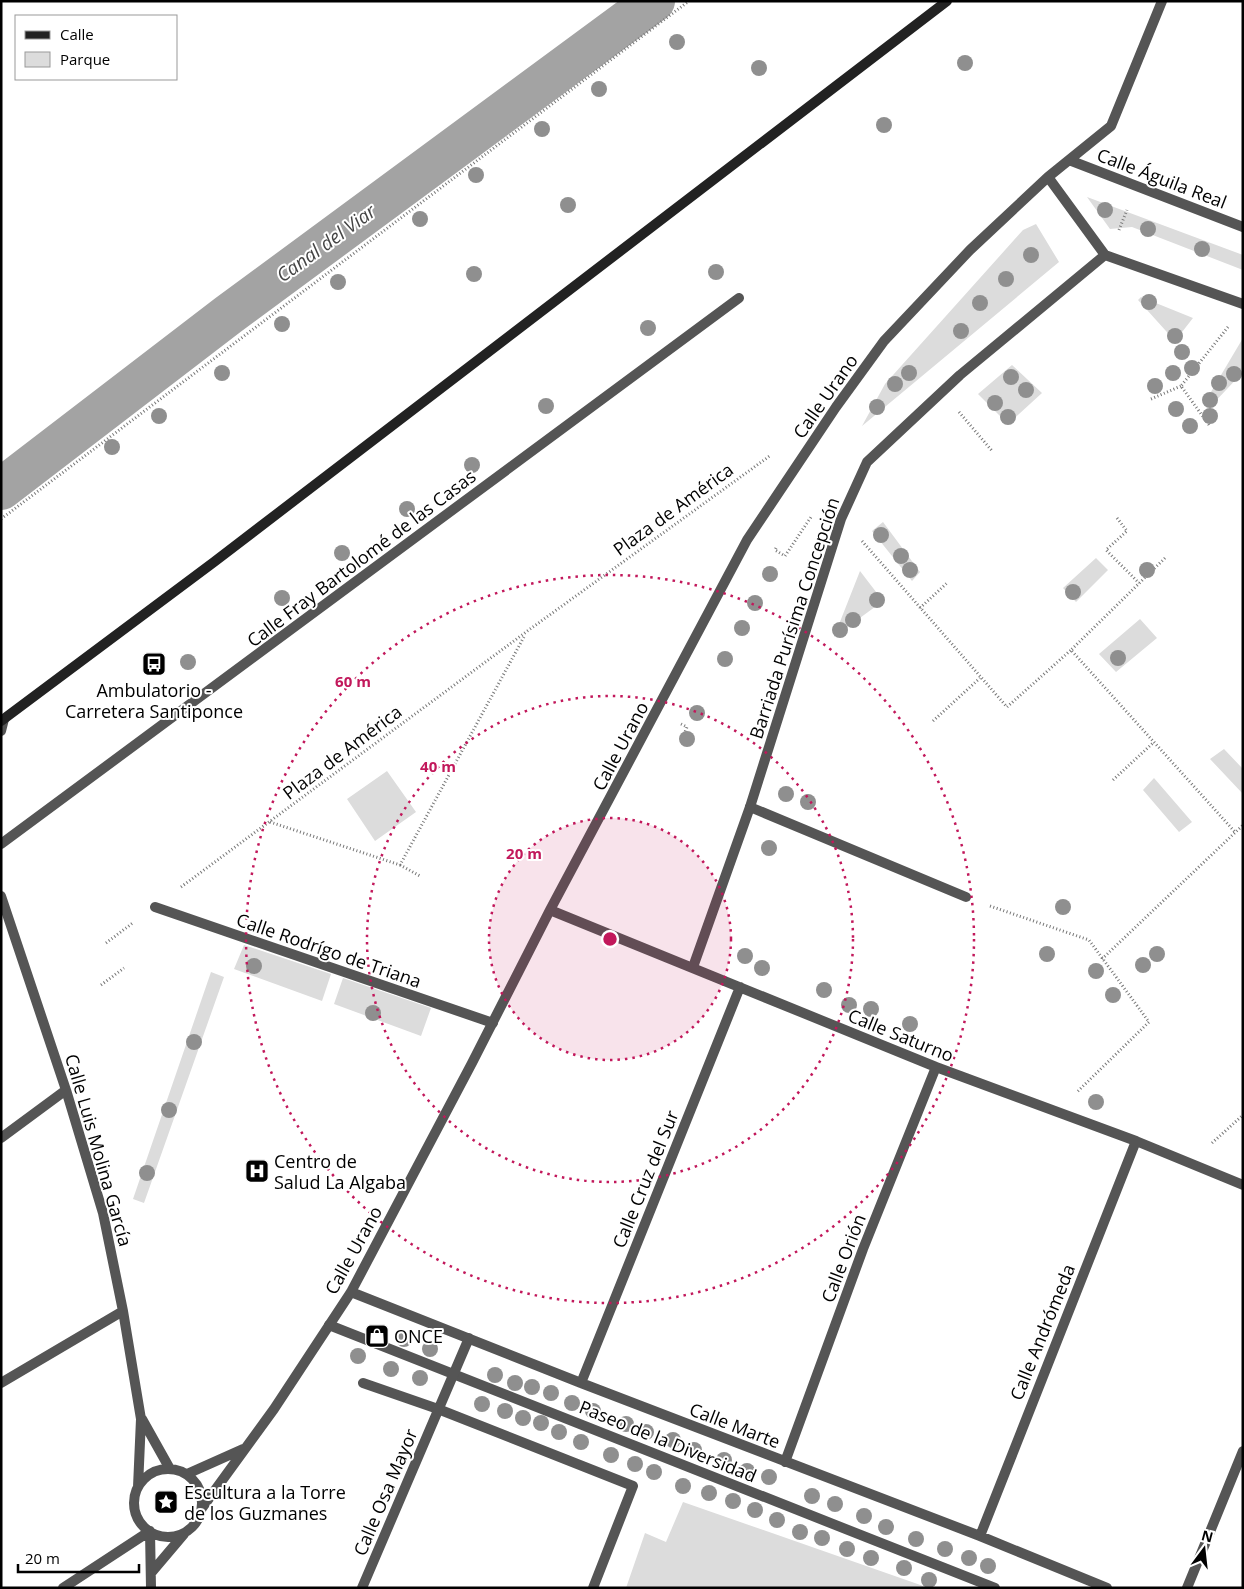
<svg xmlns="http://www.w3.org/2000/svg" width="1244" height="1589" viewBox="0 0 1244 1589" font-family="'Open Sans',sans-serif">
<rect width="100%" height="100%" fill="#fff"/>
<!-- green -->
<path fill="#dcdcdc" d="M1087,197L1243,255V270L1132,227L1110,229Z
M1036,224L1059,262L862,426L885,384L1023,230Z
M1141,297L1193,318L1175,341L1138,300Z
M1243,338V372L1210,407L1205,402Z
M1012,365L1042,393L1008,424L978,394Z
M883,522L920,572L912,581L872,531Z
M1096,558L1108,570L1076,602L1063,588Z
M860,571L883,601L834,637Z
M1140,619L1157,638L1116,672L1099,654Z
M1224,749L1243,769V794L1210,759Z
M387,771L416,812L375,841L347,799Z
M1154,778L1192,822L1179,832L1143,790Z
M244,945L331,974L322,1001L234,969Z
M211,972L224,977L144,1203L133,1199Z
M343,978L431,1008L421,1036L334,1004Z
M683,1502L929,1588H626L645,1533L666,1542Z"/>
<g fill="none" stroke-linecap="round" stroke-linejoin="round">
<!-- canal -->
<path stroke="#a3a3a3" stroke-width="42" d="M1,489L228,315L654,1"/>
<!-- path -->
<path stroke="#777" stroke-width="3" stroke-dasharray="1 2.5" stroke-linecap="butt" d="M1119,230L1127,210
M1151,399L1181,386
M959,412L993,452
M1209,425L1181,386L1228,327
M1117,518L1127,531L1106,550L1139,583
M1,519L689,1
M862,541L1007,707L1071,650
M776,548L775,550L785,556L811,517
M1165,558L1071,650L1235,832
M920,608L947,583
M933,721L980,678
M681,724L687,727L683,737
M1113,780L1154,742
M270,822L400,865L525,635
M400,865L420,876
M181,887L526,632L771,455
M990,906L1089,940L1149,1022L1077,1092
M106,943L134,922
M1102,959L1243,825
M101,985L124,968
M1212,1143L1243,1115"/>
<!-- service -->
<path stroke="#555" stroke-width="10" d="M750,807L966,897"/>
<!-- pedestrian -->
<path stroke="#555" stroke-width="10" d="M155,907L493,1023
M329,1325L995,1588"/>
<!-- minor -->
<path stroke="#555" stroke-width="10" d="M1069,160L1243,227
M1048,177L1105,255
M1105,255L1243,304
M1,731L4,719
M1,844L739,298
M1,896L66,1090L103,1213L123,1311L141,1419L138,1487
M550,910L936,1067L1136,1141L1243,1185
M693,967L750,807L841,519L867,462L960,375L1105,255
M1,1138L66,1090
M351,1292L581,1383L980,1536L1107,1588
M1,1383L123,1311
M363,1383L438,1409L633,1486L593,1588
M581,1383L740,987
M142,1419L170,1469
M785,1462L863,1249L936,1067
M134 1503a34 34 0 1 1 68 0a34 34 0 1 1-68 0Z
M187,1474L243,1449
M202,1508L274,1409L351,1292L472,1063L550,910L747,540L836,407L884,341L970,250L1048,177L1111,126L1162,1
M150,1531L151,1588
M980,1536L1136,1141
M151,1573L184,1534
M63,1588L150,1531
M362,1588L469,1338
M1187,1588L1243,1451"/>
<!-- secondary -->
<path stroke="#222" stroke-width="10" d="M1,721L214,562L947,1"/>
</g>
<!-- trees -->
<g fill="#8f8f8f">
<circle cx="677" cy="42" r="8"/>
<circle cx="965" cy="63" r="8"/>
<circle cx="759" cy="68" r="8"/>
<circle cx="599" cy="89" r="8"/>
<circle cx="884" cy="125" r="8"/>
<circle cx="542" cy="129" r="8"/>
<circle cx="476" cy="175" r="8"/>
<circle cx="568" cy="205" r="8"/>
<circle cx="1105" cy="210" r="8"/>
<circle cx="420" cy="219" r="8"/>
<circle cx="1148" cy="229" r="8"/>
<circle cx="1202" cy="249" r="8"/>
<circle cx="1031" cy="255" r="8"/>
<circle cx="716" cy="272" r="8"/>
<circle cx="474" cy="274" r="8"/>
<circle cx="1006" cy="279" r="8"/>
<circle cx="338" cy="282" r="8"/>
<circle cx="1149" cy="302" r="8"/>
<circle cx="980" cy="303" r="8"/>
<circle cx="282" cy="324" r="8"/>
<circle cx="648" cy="328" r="8"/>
<circle cx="961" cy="331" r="8"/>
<circle cx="1175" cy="336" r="8"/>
<circle cx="1182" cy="352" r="8"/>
<circle cx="1192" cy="368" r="8"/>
<circle cx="222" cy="373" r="8"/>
<circle cx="909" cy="373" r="8"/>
<circle cx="1173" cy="373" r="8"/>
<circle cx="1234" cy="374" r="8"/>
<circle cx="1011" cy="377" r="8"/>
<circle cx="1219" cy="383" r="8"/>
<circle cx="895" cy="384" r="8"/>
<circle cx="1155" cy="386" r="8"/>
<circle cx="1026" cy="390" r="8"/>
<circle cx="1210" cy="400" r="8"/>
<circle cx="995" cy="403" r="8"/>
<circle cx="546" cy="406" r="8"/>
<circle cx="877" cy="407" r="8"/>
<circle cx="1176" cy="409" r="8"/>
<circle cx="159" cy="416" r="8"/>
<circle cx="1210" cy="416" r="8"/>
<circle cx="1008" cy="417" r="8"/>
<circle cx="1190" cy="426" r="8"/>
<circle cx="112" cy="447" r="8"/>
<circle cx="472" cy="465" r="8"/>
<circle cx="407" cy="509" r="8"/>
<circle cx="881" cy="535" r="8"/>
<circle cx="342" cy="553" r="8"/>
<circle cx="901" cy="556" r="8"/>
<circle cx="910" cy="570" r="8"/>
<circle cx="1147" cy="570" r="8"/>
<circle cx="770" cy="574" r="8"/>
<circle cx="1073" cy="592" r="8"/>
<circle cx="282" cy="598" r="8"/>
<circle cx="877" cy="600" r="8"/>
<circle cx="755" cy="603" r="8"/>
<circle cx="853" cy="620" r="8"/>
<circle cx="742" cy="628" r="8"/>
<circle cx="840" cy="630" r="8"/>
<circle cx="1118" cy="658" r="8"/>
<circle cx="725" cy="659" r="8"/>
<circle cx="188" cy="662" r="8"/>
<circle cx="697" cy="713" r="8"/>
<circle cx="687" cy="739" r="8"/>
<circle cx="786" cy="794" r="8"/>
<circle cx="808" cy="802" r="8"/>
<circle cx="769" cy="848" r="8"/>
<circle cx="1063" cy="907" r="8"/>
<circle cx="1047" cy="954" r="8"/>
<circle cx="1157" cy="954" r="8"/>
<circle cx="745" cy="956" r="8"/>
<circle cx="1143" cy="965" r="8"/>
<circle cx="254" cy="966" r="8"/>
<circle cx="762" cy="968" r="8"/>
<circle cx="1096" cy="971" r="8"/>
<circle cx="824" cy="990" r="8"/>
<circle cx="1113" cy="995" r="8"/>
<circle cx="849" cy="1005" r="8"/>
<circle cx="871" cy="1009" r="8"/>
<circle cx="373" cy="1013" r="8"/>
<circle cx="910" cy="1024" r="8"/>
<circle cx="194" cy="1042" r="8"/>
<circle cx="1096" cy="1102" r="8"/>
<circle cx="169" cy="1110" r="8"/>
<circle cx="147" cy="1173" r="8"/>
<circle cx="404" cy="1339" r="8"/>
<circle cx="430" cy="1349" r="8"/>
<circle cx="358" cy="1356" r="8"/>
<circle cx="391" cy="1369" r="8"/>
<circle cx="495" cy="1375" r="8"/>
<circle cx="420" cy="1378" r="8"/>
<circle cx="515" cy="1383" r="8"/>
<circle cx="532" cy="1387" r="8"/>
<circle cx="551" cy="1393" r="8"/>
<circle cx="572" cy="1403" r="8"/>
<circle cx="482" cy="1404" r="8"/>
<circle cx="505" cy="1411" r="8"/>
<circle cx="593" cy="1411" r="8"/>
<circle cx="523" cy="1418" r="8"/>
<circle cx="541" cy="1423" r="8"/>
<circle cx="626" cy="1424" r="8"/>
<circle cx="559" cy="1432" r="8"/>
<circle cx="646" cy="1432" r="8"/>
<circle cx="673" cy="1440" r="8"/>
<circle cx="581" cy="1442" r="8"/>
<circle cx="694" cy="1450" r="8"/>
<circle cx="611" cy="1455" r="8"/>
<circle cx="724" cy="1460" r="8"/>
<circle cx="635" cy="1464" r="8"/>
<circle cx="747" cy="1471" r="8"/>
<circle cx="654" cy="1472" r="8"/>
<circle cx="769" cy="1477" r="8"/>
<circle cx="683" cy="1486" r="8"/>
<circle cx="709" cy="1493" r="8"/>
<circle cx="812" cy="1496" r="8"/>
<circle cx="733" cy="1501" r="8"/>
<circle cx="835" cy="1504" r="8"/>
<circle cx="755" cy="1510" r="8"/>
<circle cx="864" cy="1516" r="8"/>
<circle cx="777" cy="1520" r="8"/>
<circle cx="886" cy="1527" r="8"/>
<circle cx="800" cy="1532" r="8"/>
<circle cx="822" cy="1538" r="8"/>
<circle cx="916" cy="1539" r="8"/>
<circle cx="847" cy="1549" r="8"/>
<circle cx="945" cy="1549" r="8"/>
<circle cx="871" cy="1558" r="8"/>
<circle cx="969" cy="1558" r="8"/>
<circle cx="988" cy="1566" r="8"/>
<circle cx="904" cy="1568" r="8"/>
<circle cx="929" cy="1580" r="8"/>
</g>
<!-- distance rings -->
<circle cx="610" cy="939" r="121" fill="#c2185b" fill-opacity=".12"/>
<g fill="none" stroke="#c2185b" stroke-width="2.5" stroke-dasharray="2.5 5">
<circle cx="610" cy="939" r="121"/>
<circle cx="610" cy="939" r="243"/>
<circle cx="610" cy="939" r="364"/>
</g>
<!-- icons -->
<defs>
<g id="bus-square" transform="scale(1.25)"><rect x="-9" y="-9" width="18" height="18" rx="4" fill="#000" stroke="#fff"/><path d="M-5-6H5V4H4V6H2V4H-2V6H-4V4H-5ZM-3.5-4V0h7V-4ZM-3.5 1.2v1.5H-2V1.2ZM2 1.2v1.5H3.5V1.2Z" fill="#fff"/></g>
<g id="hospital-square" transform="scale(1.25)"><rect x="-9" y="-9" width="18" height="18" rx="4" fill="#000" stroke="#fff"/><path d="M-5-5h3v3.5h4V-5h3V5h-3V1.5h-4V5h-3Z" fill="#fff"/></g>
<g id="shop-square" transform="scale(1.25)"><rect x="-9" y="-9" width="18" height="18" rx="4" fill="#000" stroke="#fff"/><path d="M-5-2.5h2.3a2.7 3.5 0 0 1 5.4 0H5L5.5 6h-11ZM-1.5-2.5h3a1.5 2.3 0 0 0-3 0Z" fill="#fff"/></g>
<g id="sight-square" transform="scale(1.25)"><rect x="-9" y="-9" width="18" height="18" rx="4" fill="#000" stroke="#fff"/><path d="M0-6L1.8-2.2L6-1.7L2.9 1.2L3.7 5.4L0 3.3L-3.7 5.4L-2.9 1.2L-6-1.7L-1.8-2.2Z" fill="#fff"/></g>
</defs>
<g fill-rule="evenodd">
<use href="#bus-square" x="154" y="664"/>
<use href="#hospital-square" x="257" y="1171"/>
<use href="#shop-square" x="377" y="1336"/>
<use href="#sight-square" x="166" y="1502"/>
</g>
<g text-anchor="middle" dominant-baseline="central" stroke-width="4" stroke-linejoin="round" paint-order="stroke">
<!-- street labels -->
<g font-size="18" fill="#000" stroke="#fff">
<text transform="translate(1162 178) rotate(21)">Calle Águila Real</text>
<text transform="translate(825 396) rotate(-55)">Calle Urano</text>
<text transform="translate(673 509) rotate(-36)">Plaza de América</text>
<text transform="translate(361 558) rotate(-37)">Calle Fray Bartolomé de las Casas</text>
<text transform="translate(794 618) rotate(-72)">Barriada Purísima Concepción</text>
<text transform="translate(620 746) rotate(-62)">Calle Urano</text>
<text transform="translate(342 752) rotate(-37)">Plaza de América</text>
<text transform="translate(329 950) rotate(19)">Calle Rodrígo de Triana</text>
<text transform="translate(901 1035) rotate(22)">Calle Saturno</text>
<text transform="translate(99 1150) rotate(74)">Calle Luis Molina García</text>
<text transform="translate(645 1179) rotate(-68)">Calle Cruz del Sur</text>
<text transform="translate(353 1250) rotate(-61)">Calle Urano</text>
<text transform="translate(843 1258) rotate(-69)">Calle Orión</text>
<text transform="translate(1042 1332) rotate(-68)">Calle Andrómeda</text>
<text transform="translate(735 1425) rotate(21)">Calle Marte</text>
<text transform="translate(668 1441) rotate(22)">Paseo de la Diversidad</text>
<text transform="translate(385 1492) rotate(-67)">Calle Osa Mayor</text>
</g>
<!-- poi labels -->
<g font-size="18" fill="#000" stroke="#fff" text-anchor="start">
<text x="154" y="690" text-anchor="middle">Ambulatorio -<tspan x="154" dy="21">Carretera Santiponce</tspan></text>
<text x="274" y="1161">Centro de<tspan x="274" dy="21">Salud La Algaba</tspan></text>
<text x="394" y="1336">ONCE</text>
<text x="184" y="1492">Escultura a la Torre<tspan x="184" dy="21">de los Guzmanes</tspan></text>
</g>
<!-- water labels -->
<g font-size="19" font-style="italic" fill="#444" stroke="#fff">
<text transform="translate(326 243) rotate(-36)">Canal del Viar</text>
</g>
</g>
<circle cx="610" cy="939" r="8" fill="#c2185b" stroke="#fff" stroke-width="2.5"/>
<g font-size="15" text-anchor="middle" font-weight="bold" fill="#c2185b" stroke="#fff" stroke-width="4" stroke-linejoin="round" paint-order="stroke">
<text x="353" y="687">60 m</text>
<text x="438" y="772">40 m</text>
<text x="524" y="859">20 m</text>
</g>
<!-- border -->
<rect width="1244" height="1589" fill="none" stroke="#000000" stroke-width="5"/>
<!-- legend -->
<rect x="15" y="15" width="162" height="65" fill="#ffffff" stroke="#999999"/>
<rect x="25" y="31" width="25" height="8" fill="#222222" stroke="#999999"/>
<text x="60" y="40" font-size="15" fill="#000000">Calle</text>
<rect x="25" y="52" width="25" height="15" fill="#dcdcdc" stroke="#999999"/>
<text x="60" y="65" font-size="15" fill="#000000">Parque</text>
<!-- north arrow -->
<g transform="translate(1204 1549) rotate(15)" stroke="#ffffff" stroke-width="4" paint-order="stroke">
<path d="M0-4L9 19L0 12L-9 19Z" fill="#000000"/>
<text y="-8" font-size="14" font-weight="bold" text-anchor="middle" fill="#000000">N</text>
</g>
<!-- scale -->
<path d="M18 1564v8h121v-8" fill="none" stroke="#000000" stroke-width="2.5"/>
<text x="25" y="1564" font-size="15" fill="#000000" stroke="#ffffff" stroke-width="4" paint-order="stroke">20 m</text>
</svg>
